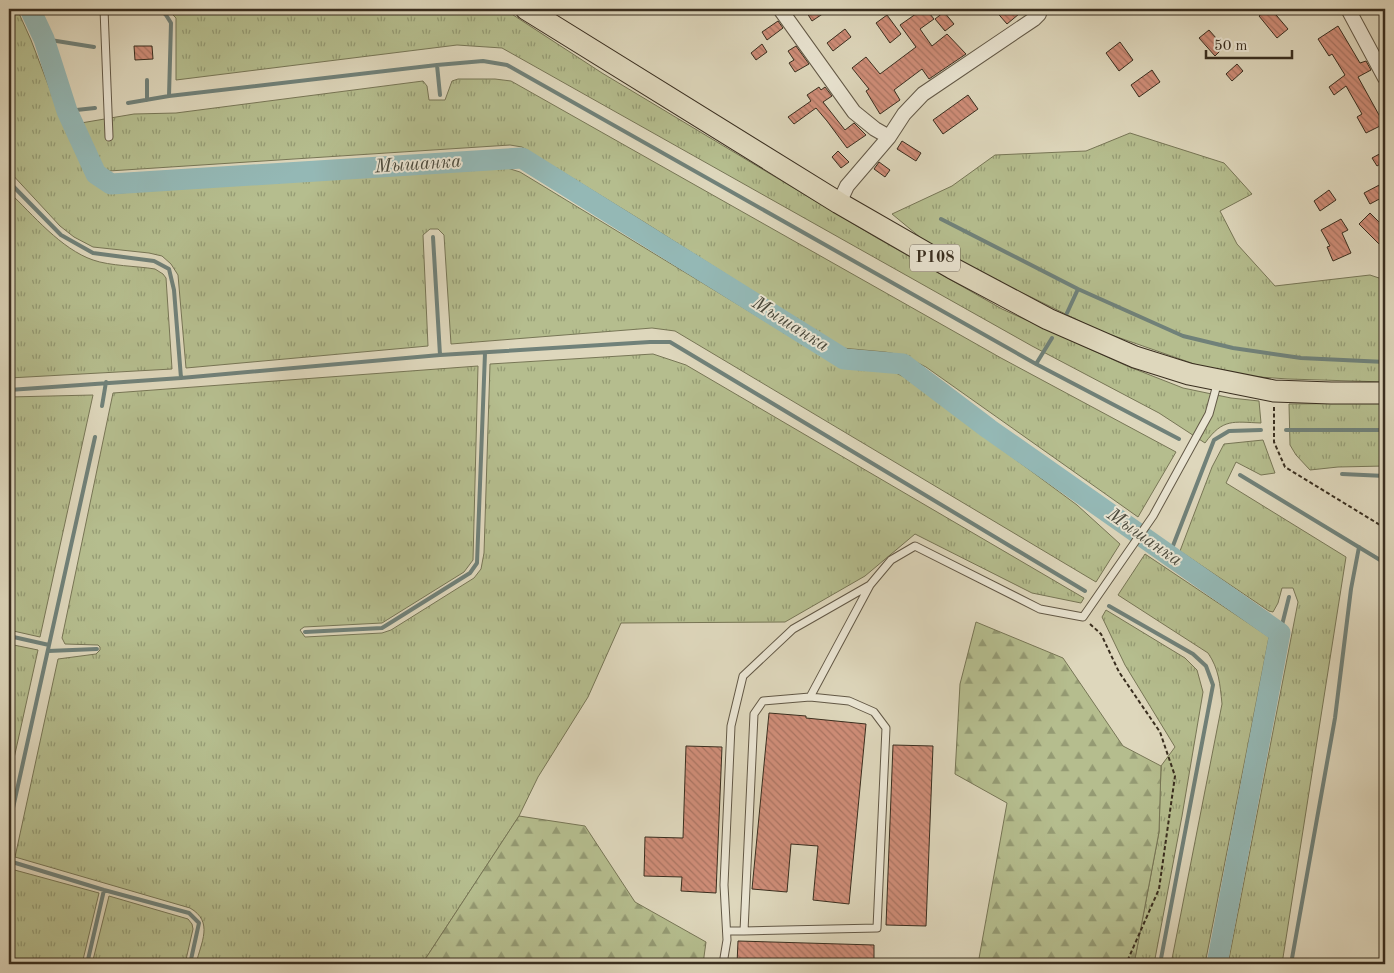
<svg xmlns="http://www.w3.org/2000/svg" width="1394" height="973" viewBox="0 0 1394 973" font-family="'Old Standard TT',serif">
<defs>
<pattern id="grass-tufts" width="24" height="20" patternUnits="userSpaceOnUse" patternTransform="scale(1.25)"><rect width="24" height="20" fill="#b5bd8e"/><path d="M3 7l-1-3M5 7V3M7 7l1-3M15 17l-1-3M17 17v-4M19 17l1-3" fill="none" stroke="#949a73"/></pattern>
<pattern id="forest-firs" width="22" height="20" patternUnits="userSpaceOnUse" patternTransform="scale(1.25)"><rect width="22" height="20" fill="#b5bd8e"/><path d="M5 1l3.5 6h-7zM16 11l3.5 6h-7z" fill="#949a73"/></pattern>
<pattern id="building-back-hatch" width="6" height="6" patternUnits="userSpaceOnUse" patternTransform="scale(1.25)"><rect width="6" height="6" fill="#cf8d78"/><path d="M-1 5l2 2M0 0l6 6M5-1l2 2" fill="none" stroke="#a97462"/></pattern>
</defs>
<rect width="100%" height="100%" fill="#ded7bc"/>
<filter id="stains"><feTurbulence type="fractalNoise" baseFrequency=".004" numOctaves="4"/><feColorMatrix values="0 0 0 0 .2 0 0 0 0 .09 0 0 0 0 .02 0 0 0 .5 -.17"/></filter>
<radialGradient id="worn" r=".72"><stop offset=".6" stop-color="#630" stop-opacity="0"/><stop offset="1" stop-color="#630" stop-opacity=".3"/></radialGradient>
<!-- grass -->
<path fill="url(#grass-tufts)" stroke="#777656" d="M9,9H17L31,40L64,126L90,177L100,186L119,193L504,167L520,172L839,366L857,369L890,370L904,377L1077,505L1120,544L1096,582L675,331L652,328L451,344L444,235L438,229H430L423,235L428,346L186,368L178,275L171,264L162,256L149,253L93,247L74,237L60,226L9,171Z
M167,9H504L602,73L877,238L1002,309L1127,366L1183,388L1231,398L1259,401L1261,423C1233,422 1223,418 1205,443L1159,413L1032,346L502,48L457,45L176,80V18Z
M458,79H495L511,81L1001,358L1176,452L1138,517L926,367L902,355L885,352L842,348L644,222L522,147L510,145L109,171C93,164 88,139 81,123L134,114L176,113L423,81L427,86L429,100H445L452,81Z
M1130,133L1224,163L1252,194L1220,211L1237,244L1275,286L1370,275L1385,280V382L1288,379L1245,376L1200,366L1100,331L976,270L921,238L892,214L952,186L995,155L1086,151Z
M9,192C33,215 61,249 93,260C110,266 137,266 155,269L163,274L166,278L172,369L9,378Z
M653,354L686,365L1084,598L1081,603L1032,593L915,534L865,576L785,622L621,623L588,697L538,777L519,816L422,964H196C201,942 214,922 190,908L15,857L58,659L96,654L100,650V647L98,645L65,644L62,638L113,393L478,366L473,560L464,572L382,623L304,627L300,630L305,637L382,633L391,630L474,578L481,569L484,553L490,364Z
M93,395L40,637L9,630V397Z
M1385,403V466L1338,467L1310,470L1296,455L1290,445L1289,404Z
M1263,440L1275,473L1261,475L1236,462L1226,483L1346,557L1282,964H1228L1298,602L1293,588H1282L1278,603L1273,612L1269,611L1180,551L1212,467L1224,444Z
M1145,554L1269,637L1205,964H1171L1222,704C1220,684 1219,669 1208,653L1118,595Z
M1106,610L1185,658L1197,670L1203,692L1182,816L1154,964H1134L1159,832L1161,766L1175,747L1125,665L1102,617Z
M9,644L38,650L9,781Z
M11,869L99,893L82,964H9V879Z
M109,896L188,919L192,924L193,929L185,964H92Z"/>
<!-- forest -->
<path fill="url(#forest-firs)" stroke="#777656" d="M976,622L1063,658L1123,746L1161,766L1159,832L1134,964H978L1007,803L955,774L960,684Z
M519,816L585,826L635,902L706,942L703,964H422Z"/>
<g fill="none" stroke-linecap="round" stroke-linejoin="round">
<!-- stream -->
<path stroke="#708179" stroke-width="4" d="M160,9L166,15L171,23L169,96
M44,39L94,47
M437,65L440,95
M147,80V100
M128,103L169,96L437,65L483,61L507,65L1036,364L1179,439
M67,111L95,108
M9,182L61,235L93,253L154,261L169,269L174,290L181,378
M941,219L1078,289L1183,336L1233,348L1301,358L1385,362
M433,237L440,355
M1067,313L1078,289
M1036,364L1052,338
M9,390L181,378L440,355L650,342H670L1085,591
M102,406L106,382
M1286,430H1385
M1342,474L1385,476
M1240,475L1385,563
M1169,556L1214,440L1229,431L1261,430
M1109,606L1193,654L1206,666L1213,685L1160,964
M305,632L382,628L470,573L477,563L485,353
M1280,633L1289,597
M9,636L49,645
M48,651L97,649
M9,826L95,437
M9,861L104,890L189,913L199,923L190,964
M87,964L104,890
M1291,964L1335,718L1351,589L1359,547"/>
<!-- river -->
<path stroke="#94b8b5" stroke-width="21" d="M30,9L44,39L67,111L96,174L111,184L522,158L844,359L903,364L989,429L1280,633L1217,964"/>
</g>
<!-- building -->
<path fill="url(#building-back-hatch)" stroke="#392e1f" d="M813,9H830L812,21L807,13Z
M923,9H926L934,19L920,29L932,46L947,34L966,54L929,79L922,69L894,90L900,100L880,114L866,91L869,89L852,68L866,57L880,74L916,47L900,25Z
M994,9H1025L1007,24Z
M1267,9H1271L1288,29L1277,38L1259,16Z
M944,12L954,24L945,31L935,19Z
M887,15L901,34L890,43L876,23Z
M778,21L783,28L767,40L762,32Z
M1338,26L1360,63L1366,61L1371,70L1358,77L1384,124L1366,133L1357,117L1362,114L1346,86L1334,95L1329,87L1345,75L1332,54L1329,56L1318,39Z
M845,29L851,37L833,51L827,43Z
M1209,30L1224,47L1215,56L1199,38Z
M1120,42L1133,60L1119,71L1106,53Z
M762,44L767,52L756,60L751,53Z
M134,46H152L153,59L135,60Z
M796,46L809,64L795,72L789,63L794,60L788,51Z
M1237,64L1243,71L1232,81L1226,74Z
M1152,70L1160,82L1139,97L1131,85Z
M819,87L821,90L825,87L832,96L823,102L845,130L854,123L866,135L847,148L827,121L816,108L794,124L788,117L811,101L807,95Z
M968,95L978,109L943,134L933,120Z
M902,141L921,153L916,161L897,149Z
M838,151L849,162L841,168L832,157Z
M1385,151V161L1377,166L1372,158Z
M879,162L890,170L885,177L874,169Z
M1385,182V196L1370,204L1364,193Z
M1329,190L1336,200L1320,211L1314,201Z
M1370,213L1385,228V250L1359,224Z
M1341,219L1348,230L1342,233L1351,253L1333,261L1327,247L1330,246L1321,230Z
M769,713L806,716V718L866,724L849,904L813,900L818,846L791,844L787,892L752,889Z
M893,745L933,746L926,926L886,925Z
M686,746L722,747L716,893L681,891L682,877L644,876L645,837L683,838Z
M738,941L874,945V964H737Z"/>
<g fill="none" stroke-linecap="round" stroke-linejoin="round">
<!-- lane casing -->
<g stroke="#625846" stroke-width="9">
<path id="lane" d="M104,9L109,137
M727,931H744L754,714L763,701L810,697L870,585L891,560L915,546L1040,609L1083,617L1153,516L1209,414L1218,381
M744,931L877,928L886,728L874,712L849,701L810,697
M723,964L727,940L724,885L731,726L743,676L793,629L870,585"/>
</g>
<!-- street casing -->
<g stroke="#625846" stroke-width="16">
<path id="street" d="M780,9L854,112L875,129L889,137
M1348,9L1385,78
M839,203L847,186L889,137L904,114L923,94L1034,19L1039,14L1040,9"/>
</g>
<!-- primary casing -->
<g stroke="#392e1f" stroke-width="23">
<path id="primary" d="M526,9L839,203L952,268L1048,319L1135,357L1189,374L1274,391L1331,393H1385"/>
</g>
<!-- path -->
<path stroke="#392e1f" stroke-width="2" stroke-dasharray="4 2.5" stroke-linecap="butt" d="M1274,407V442L1285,467L1385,528
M1090,624L1101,634L1119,672L1160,732L1175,776L1159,889L1126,964"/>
<!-- lane -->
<use href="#lane" stroke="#eae5d3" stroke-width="7"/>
<!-- street -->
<use href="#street" stroke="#eae5d3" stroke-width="14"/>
<!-- primary -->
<use href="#primary" stroke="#ded7bc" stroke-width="21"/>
</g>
<g text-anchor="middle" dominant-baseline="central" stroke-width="4" stroke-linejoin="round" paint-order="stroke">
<!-- shield labels -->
<rect fill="#eae5d3" stroke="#6e6555" stroke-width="1" x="910" y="244.5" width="50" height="27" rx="4"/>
<g font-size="16" font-weight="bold" fill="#392e1f">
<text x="935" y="258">Р108</text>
</g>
<!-- water labels -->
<g font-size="19" font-style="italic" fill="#4b4a3d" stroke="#eae5d3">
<text transform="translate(418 165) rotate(-4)">Мышанка</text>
<text transform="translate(790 325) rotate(32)">Мышанка</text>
<text transform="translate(1144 538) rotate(35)">Мышанка</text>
</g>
</g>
<!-- margin -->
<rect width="1394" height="973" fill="none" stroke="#ded7bc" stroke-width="30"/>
<rect x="10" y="10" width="1374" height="953" fill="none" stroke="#392e1f" stroke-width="2.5"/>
<rect x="15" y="15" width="1364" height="943" fill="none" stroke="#392e1f"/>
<!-- scale -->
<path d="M1206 50v8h86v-8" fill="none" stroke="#392e1f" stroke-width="2.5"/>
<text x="1214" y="50" font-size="15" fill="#392e1f" stroke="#eae5d3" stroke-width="4" paint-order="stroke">50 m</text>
<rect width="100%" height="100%" filter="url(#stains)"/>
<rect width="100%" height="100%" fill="url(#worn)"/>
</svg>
